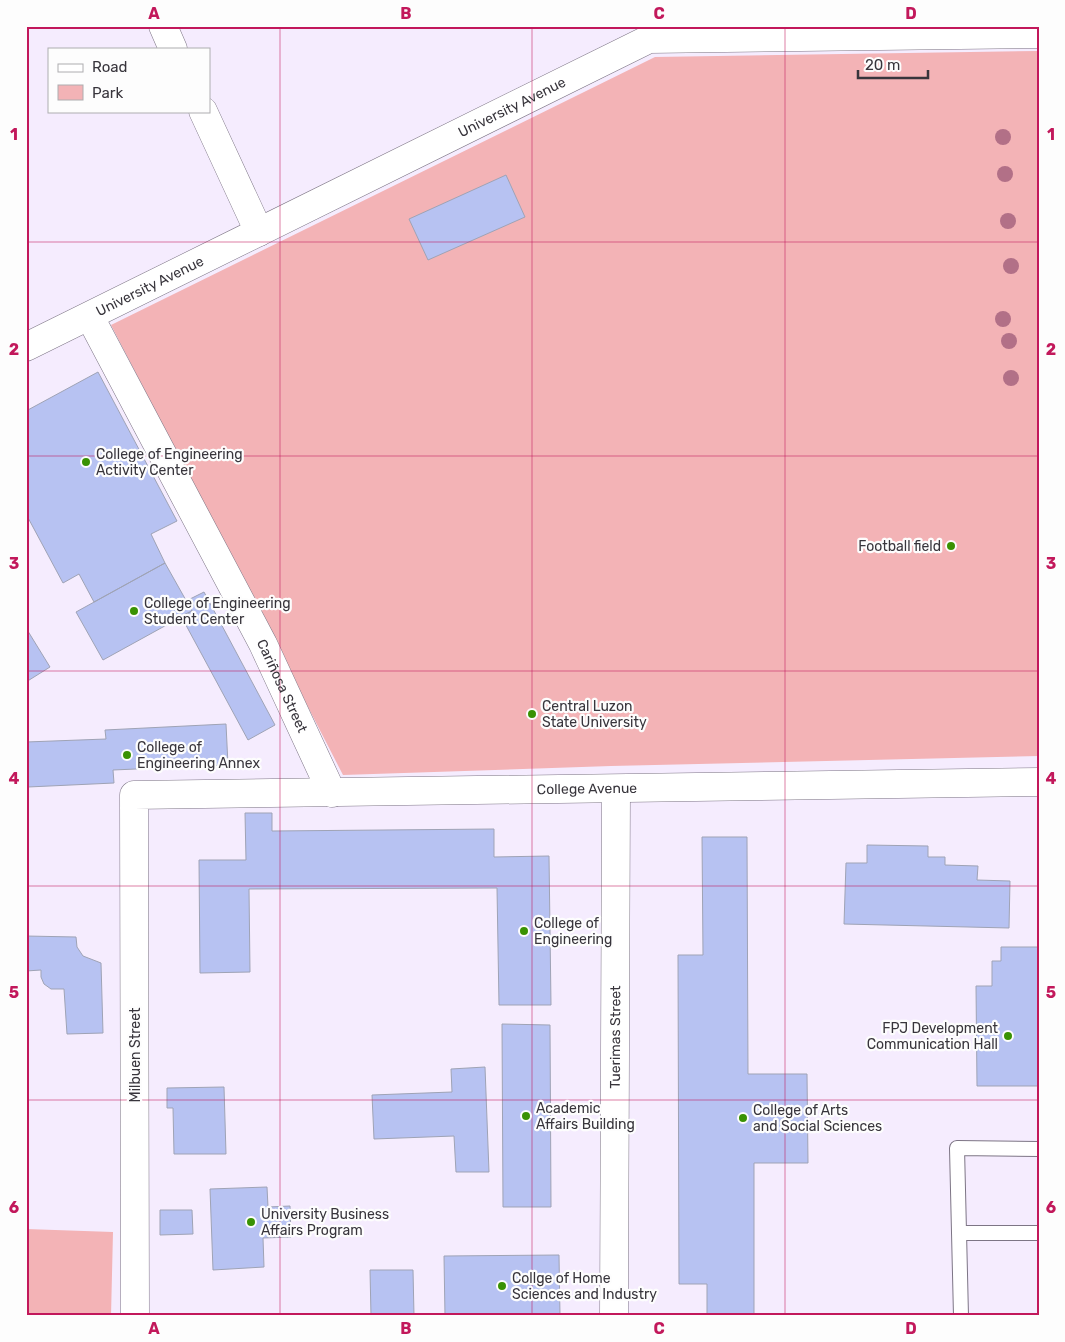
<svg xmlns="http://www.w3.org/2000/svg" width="1065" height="1342" viewBox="0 0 1065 1342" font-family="Rubik,sans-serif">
<rect width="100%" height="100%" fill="#f5ecfe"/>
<!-- green -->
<path fill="#f3b3b6" d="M1039,51V756L611,766L343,775L111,325L655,57Z
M26,1229L113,1232L111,1316H26Z"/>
<!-- building -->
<path fill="#b7c2f2" stroke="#9fa3b5" d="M506,175L525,217L428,260L409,219Z
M98,372L177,521L151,534L165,563L94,602L79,574L63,583L26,514V411Z
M165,563L192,611L103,660L76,612Z
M204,592L275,725L248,740L181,616L192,611L186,601Z
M26,628L50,667L26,682Z
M226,724L228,765L113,770L114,783L28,787L26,742L106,739L105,730Z
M245,813H272V831L494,829V857L549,856L551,1005H499L497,888L249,889L250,972L200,973L199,860H246Z
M702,837H747L748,1074H807L808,1163H754V1316H707V1284H679L678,955H703Z
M867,845L928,846V857H945V865L978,866L977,880L1010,881L1009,928L844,924L846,863H867Z
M26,936L76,937L77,947L83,956L101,963L103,1033L67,1034L64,989H51L44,984L41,977V970L26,971Z
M1001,947H1039V1086H977L976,986H992V961H1001Z
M502,1024L550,1025L551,1207H503Z
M485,1067L489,1172H456L454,1136L374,1139L372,1095L452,1092L451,1069Z
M224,1087L226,1154H174L173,1108H167V1088Z
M267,1187L268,1207L290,1206L291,1237L263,1238L264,1267L213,1270L210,1189Z
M160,1210H192L193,1234L160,1235Z
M559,1255L560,1316H445L444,1256Z
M370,1270H413L414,1316H371Z"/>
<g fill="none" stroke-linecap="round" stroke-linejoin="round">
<!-- lane casing -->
<g stroke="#7d7585" stroke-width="16">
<path id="lane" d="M959,1233H1039
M961,1316L957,1148L1039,1149"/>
</g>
<!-- street casing -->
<g stroke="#7d7585" stroke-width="29">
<g id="street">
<path d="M163,26L173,49"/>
<path d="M203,111L259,232"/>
<path id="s1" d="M90,317L263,644L332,793"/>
<path id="s2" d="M26,347L649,39L1039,34"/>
<path id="s3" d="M135,1316L134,795L1039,782"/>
<path id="s4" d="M614,1316L616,790"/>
</g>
</g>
<!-- lane -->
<use href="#lane" stroke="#fff" stroke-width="14"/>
<!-- street -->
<use href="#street" stroke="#fff" stroke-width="28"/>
</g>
<!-- trees -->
<g fill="#b27087">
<circle cx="1003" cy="137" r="8"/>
<circle cx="1005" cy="174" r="8"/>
<circle cx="1008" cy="221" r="8"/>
<circle cx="1011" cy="266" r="8"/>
<circle cx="1003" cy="319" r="8"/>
<circle cx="1009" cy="341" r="8"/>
<circle cx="1011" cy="378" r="8"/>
</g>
<!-- grid -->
<path fill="none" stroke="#c2185b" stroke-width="1" stroke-opacity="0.55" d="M280,26V1316M532,26V1316M785,26V1316M26,242H1039M26,456H1039M26,671H1039M26,886H1039M26,1100H1039"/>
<!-- markers -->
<g fill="#399203" stroke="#fdfdfd" stroke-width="2">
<circle cx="86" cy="462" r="5"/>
<circle cx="951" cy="546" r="5"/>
<circle cx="134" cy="611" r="5"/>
<circle cx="532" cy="714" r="5"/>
<circle cx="127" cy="755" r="5"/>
<circle cx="524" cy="931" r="5"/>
<circle cx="1008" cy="1036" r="5"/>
<circle cx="526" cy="1116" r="5"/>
<circle cx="743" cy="1118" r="5"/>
<circle cx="251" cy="1222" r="5"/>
<circle cx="502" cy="1286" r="5"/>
</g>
<g text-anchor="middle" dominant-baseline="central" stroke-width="4.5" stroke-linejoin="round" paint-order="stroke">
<!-- street labels -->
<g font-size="14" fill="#38353c" stroke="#fdfdfd">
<text stroke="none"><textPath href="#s2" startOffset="542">University Avenue</textPath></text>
<text stroke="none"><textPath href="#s2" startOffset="138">University Avenue</textPath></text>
<text stroke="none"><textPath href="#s1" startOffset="416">Cariñosa Street</textPath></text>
<text stroke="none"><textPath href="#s3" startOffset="974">College Avenue</textPath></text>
<text stroke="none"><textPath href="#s4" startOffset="279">Tuerimas Street</textPath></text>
<text transform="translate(135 1055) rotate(-90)">Milbuen Street</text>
</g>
<!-- poi labels -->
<g font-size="14" fill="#38353c" stroke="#fdfdfd" text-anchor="start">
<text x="96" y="454">College of Engineering<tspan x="96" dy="16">Activity Center</tspan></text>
<text x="941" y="546" text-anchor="end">Football field</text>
<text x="144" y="603">College of Engineering<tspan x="144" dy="16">Student Center</tspan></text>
<text x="542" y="706">Central Luzon<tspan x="542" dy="16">State University</tspan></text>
<text x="137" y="747">College of<tspan x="137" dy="16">Engineering Annex</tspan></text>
<text x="534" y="923">College of<tspan x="534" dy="16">Engineering</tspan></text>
<text x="998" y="1028" text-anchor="end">FPJ Development<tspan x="998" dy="16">Communication Hall</tspan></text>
<text x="536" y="1108">Academic<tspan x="536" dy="16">Affairs Building</tspan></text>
<text x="753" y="1110">College of Arts<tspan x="753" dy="16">and Social Sciences</tspan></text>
<text x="261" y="1214">University Business<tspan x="261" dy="16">Affairs Program</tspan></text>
<text x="512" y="1278">Collge of Home<tspan x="512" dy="16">Sciences and Industry</tspan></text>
</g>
</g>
<!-- border -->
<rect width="1065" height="1342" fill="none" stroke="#fdfdfd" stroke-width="55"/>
<!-- legend -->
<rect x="48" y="48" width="162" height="65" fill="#fdfdfd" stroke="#aeadb0"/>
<rect x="58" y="64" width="25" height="8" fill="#ffffff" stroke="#aeadb0"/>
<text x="92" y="72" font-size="15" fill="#38353c">Road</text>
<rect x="58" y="85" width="25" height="15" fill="#f3b3b6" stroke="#aeadb0"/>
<text x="92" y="98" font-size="15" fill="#38353c">Park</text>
<!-- scale -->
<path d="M858 70v8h70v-8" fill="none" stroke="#38353c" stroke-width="2.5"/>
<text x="865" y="70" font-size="15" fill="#38353c" stroke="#fdfdfd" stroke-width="4" paint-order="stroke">20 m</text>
<rect x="28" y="28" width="1010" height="1286" fill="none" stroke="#c2185b" stroke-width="2"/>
<g font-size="16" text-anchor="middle" font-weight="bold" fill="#c2185b">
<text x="154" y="19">A</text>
<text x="406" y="19">B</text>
<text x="659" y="19">C</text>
<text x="911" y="19">D</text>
<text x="14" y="140">1</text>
<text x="1051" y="140">1</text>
<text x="14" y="355">2</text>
<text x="1051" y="355">2</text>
<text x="14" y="569">3</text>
<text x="1051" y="569">3</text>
<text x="14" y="784">4</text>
<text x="1051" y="784">4</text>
<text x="14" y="998">5</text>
<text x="1051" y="998">5</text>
<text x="14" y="1213">6</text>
<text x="1051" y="1213">6</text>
<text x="154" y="1334">A</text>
<text x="406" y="1334">B</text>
<text x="659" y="1334">C</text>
<text x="911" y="1334">D</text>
</g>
</svg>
